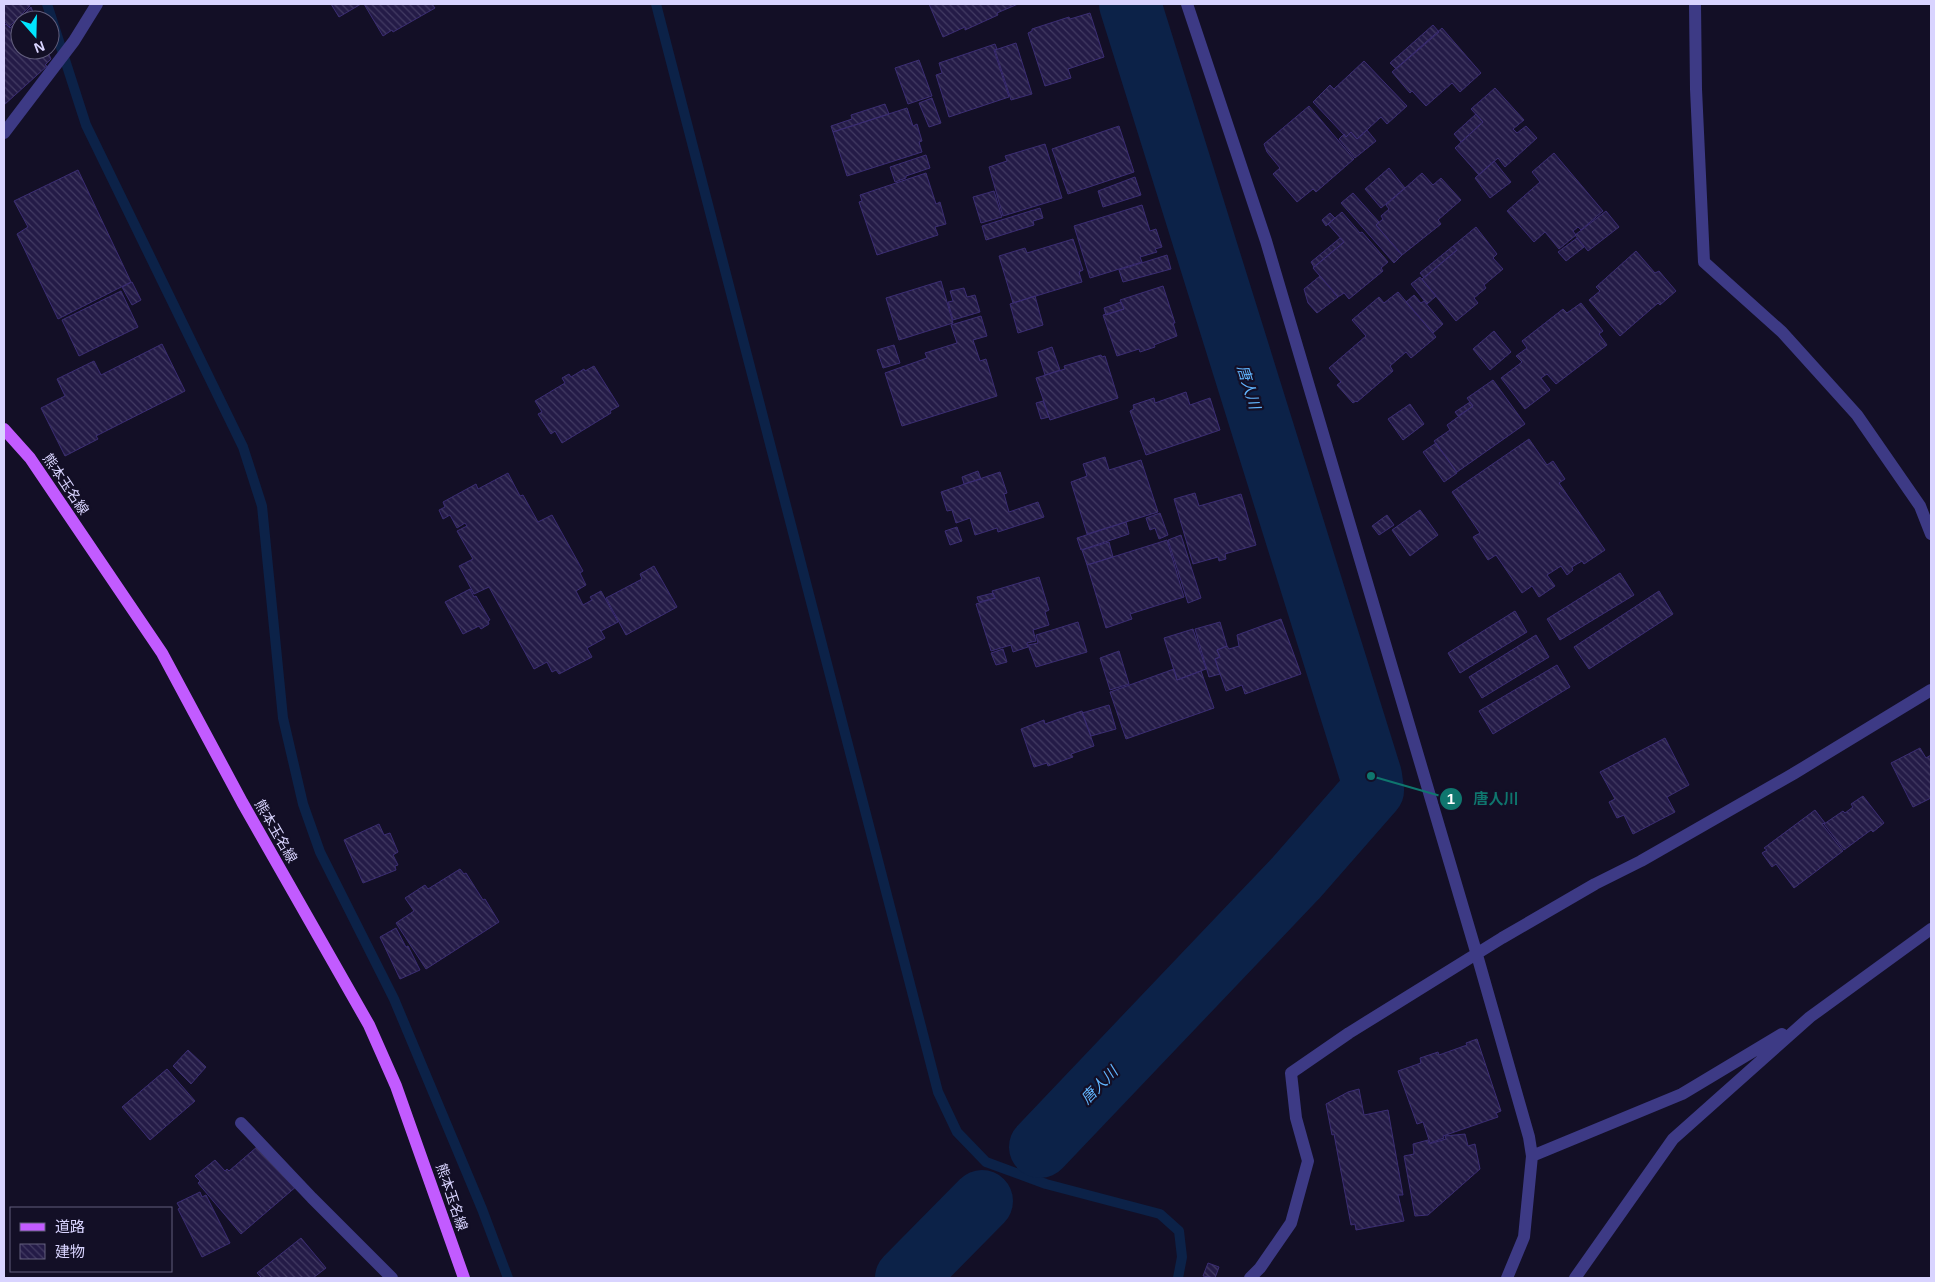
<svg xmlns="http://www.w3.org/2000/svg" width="1935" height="1282" viewBox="0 0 1935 1282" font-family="Helvetica,'Noto Sans JP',sans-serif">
<defs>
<pattern id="building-back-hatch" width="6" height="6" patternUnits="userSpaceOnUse" patternTransform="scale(1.25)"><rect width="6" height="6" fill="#241b47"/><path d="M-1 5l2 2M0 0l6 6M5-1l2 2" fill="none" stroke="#433b63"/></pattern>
</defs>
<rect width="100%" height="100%" fill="#130f26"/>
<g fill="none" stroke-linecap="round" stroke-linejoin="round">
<!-- stream -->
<path stroke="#0c2248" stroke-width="10" d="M47,4L86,125L243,447L262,506L283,718L303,804L320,852L394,999L482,1209L508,1278
M656,4L938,1092L957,1132L986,1162L1046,1184L1160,1214L1179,1231L1182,1257L1178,1278"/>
<!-- river -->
<path stroke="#0c2248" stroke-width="62" d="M1040,1147L1296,878L1373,790L1371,776L1130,4
M906,1278L982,1201"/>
</g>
<!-- building -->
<path fill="url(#building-back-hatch)" stroke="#3b2d73" d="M4,4H29L30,6L9,27L5,22L4,23Z
M331,4H361L339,17Z
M364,4H432L435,8L393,32L392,30L383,36Z
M929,4H1018L997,13L998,15L965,30V27L943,37Z
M31,7L36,20H20V50H47L51,59L45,65L47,66L4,105V26L6,24L10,28Z
M1090,13L1104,57L1068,69L1071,78L1045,86L1028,33L1032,31V29L1069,17L1070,19Z
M1433,25L1439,32L1396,69L1390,63Z
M1442,28L1481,73L1460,92L1452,83L1426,106L1412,91L1410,93L1392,72Z
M1016,43L1032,94L1011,100L995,50Z
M995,44L997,49L994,50L1009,97L949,117L936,75L942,73L939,63Z
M919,60L932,96L908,104L895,68Z
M1364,61L1407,106L1387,124L1381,117L1357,139L1351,132L1346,137L1313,102L1330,85L1334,89Z
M1495,88L1524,120L1513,129L1517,133L1526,126L1537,138L1505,167L1498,158L1479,175L1455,148L1483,122L1471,109Z
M932,98L941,123L929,127L919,103Z
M885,104L889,114L833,132L831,126L852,119L851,115Z
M1309,106L1354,159L1316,192L1313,189L1297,202L1273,174L1280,168L1267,152L1264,144Z
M907,108L913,126L917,124L922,141L919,142L922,152L847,176L833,132Z
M1476,114L1483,122L1461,142L1454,134Z
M1119,126L1134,172L1068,194L1052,149Z
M1367,130L1376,141L1355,158L1339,139L1344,134L1346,137L1351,132L1357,139Z
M1045,144L1062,198L1003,216L989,167L1007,161L1005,156Z
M1554,153L1603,211L1581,230L1578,227L1573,231L1576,235L1559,249L1545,232L1534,242L1507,211L1540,182L1532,172Z
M926,155L930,168L906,176V178L895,182L890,167Z
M1494,161L1511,182L1490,198L1475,178Z
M1389,168L1405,188L1381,208L1365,189Z
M78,170L131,282L58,319L17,234L28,227L14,201Z
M926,173L936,204L940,202L946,224L935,227L938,235L877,255L859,202L862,201L860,195Z
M1422,173L1433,185L1441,178L1461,200L1438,220L1441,224L1402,255L1376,225L1383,219L1381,216L1389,209L1386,205Z
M1135,177L1141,195L1103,207L1098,191Z
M994,191L1002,217L981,223L973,197Z
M1353,193L1379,222L1376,225L1402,255L1394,263L1341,203Z
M1142,205L1150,231L1156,229L1162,247L1155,249L1157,252L1140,257L1142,262L1090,278L1074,226Z
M1040,208L1043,218L1033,221L1034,225L986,240L982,226Z
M1606,211L1619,227L1588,251L1575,235Z
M1342,212L1360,233L1362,232L1388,262L1381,268L1383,271L1349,299L1344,293L1338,297L1313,268L1344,242L1328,224Z
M1330,213L1335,218L1326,226L1322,220Z
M1476,227L1497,254L1493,258L1503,269L1484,285L1486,288L1474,298L1478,303L1456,321L1422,279L1457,250L1453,246Z
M1340,238L1344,242L1314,267L1311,262Z
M1577,238L1584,247L1566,261L1558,252Z
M1073,239L1083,270L1079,272L1082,282L1013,303L999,256L1025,248L1027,253Z
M1453,246L1457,250L1424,278L1420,273Z
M1636,251L1655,273L1659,271L1676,291L1660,305L1658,303L1620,336L1589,300L1600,291L1596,287Z
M1167,255L1171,269L1123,282L1119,270Z
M1320,276L1338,297L1317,313L1308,303L1304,289Z
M1420,277L1436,296L1427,304L1411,284Z
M941,281L953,323L899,340L886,298Z
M132,282L141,300L132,305L122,287Z
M1163,286L1175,323H1173L1177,336L1154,345L1155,347L1140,352L1139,349L1117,356L1103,315L1124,309L1120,300Z
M964,288L967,297L975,295L980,312L953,320L948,302L953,301L950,291Z
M121,291L138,327L79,356L62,320Z
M1398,292L1436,337L1411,358L1406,352L1390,366L1393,371L1357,402L1356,401L1353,403L1337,385L1341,382L1329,368L1366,336L1352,320L1379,297L1384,303Z
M1414,295L1421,303L1424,301L1443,324L1433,333L1406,302Z
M1035,296L1043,325L1018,333L1010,304Z
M1121,302L1124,309L1106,315L1104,308Z
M1581,303L1603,331L1599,334L1607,345L1556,384L1547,374L1541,378L1550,390L1525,409L1501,378L1522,362L1516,356L1527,348L1522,341L1563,309L1567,313Z
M981,316L987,336L973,340L980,361L986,359L997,396L902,426L885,373L927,358L925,353L957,343L951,325Z
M1494,331L1511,352L1490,370L1473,349Z
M162,344L185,391L96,436L98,439L65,456L41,408L65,396L57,379L94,361L101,375Z
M894,345L900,363L883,368L877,350Z
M1052,347L1060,370L1045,375L1038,352Z
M1101,355L1102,357L1105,356L1118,398L1050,420L1036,378L1065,369L1064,366Z
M594,366L619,406L610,411L611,413L562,443L555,431L551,434L538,414L542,412L535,401L565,383L562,378L569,374L571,377L584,369L585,371Z
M1493,380L1525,424L1457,472L1434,441L1450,430L1447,425L1473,406L1467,398Z
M1186,392L1190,405L1210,398L1220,430L1146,455L1130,411L1134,409L1133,405L1154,398L1155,403Z
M1043,401L1049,417L1041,419L1036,403Z
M1470,402L1473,406L1458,416L1455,412Z
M1410,404L1424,424L1403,440L1388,419Z
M1529,439L1547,465L1553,461L1565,479L1559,483L1605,550L1584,564L1582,561L1572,567L1573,570L1567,575L1561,566L1547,575L1555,586L1539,597L1532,586L1522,593L1496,555L1488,560L1473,537L1480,533L1452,492Z
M1436,443L1457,473L1444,482L1423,452Z
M1105,457L1109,470L1141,460L1158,512L1087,534L1071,482L1087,476L1083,464Z
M978,471L981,479L964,484L962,477Z
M1000,472L1007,493L1004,494L1009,512L1038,502L1044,517L998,532L997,528L975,535L970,518L956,523L952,510L947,511L941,492Z
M508,473L520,496L523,495L538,522L552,515L583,571L580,573L586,585L576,591L583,605L592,600L590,597L601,591L618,622L601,631L605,638L587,648L592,657L559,674L556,670L552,672L547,662L534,669L489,587L474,594L459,566L473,559L457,531L467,526L465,523L457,528L450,515L443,519L439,510L445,507L443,502L476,484L478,489Z
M1195,493L1199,506L1241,494L1256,545L1225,554L1226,559L1219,561L1218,557L1193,564L1174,499Z
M1420,510L1438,535L1410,556L1392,530Z
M1160,513L1168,535L1159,539L1155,528L1150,530L1146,518Z
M1387,515L1394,525L1379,535L1372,526Z
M1126,522L1129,534L1081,550L1077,538Z
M957,527L962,541L950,545L945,531Z
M1181,535L1201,598L1188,603L1168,540Z
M1167,540L1184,597L1130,614L1132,619L1106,628L1087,565Z
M1109,542L1113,557L1087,565L1082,550Z
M654,566L677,607L626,635L606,598L642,579L640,574Z
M1620,573L1634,595L1560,640L1547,619Z
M1039,577L1049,610L1045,612L1049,625L1033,630L1036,641L1027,643L1028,647L1013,652L1011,645L991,651L976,604L995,598L992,591Z
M470,589L474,597L476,596L490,620L488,621L489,624L481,629L479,626L463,634L445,602Z
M1659,591L1673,614L1589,669L1574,647Z
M993,593L995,598L979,602L977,597Z
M1515,611L1527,632L1460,673L1448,653Z
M1281,619L1301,674L1245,694L1242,685L1226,691L1215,659L1220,657L1217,650L1227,646L1229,649L1239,646L1237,635Z
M1078,622L1087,652L1036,667L1028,645L1038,643L1036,635Z
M1220,622L1227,646L1217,650L1220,657L1215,659L1220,674L1209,677L1195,629Z
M1193,629L1206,669L1177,680L1164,638Z
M1536,635L1549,657L1482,698L1469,677Z
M1003,649L1007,662L996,665L991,653Z
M1119,651L1129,684L1110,690L1100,658Z
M1557,665L1570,687L1493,734L1479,711Z
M1174,669L1177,680L1201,671L1214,708L1126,739L1110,692Z
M1109,705L1116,729L1091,736L1082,713Z
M1082,711L1094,746L1071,754L1073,757L1048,766L1047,763L1034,767L1021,729L1044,720L1045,724Z
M1665,738L1689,785L1667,797L1675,812L1633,834L1624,815L1617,818L1609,802L1615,799L1600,772Z
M1920,748L1926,758L1931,755V798L1913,807L1891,763Z
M1863,796L1884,823L1873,832L1871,830L1844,850L1824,824L1843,811L1845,813L1853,807L1851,804Z
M1815,810L1825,823L1822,824L1843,851L1794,888L1776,864L1772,867L1762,853L1767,850L1764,848Z
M379,824L384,835L390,833L398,852L393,855L398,865L395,866L396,870L363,883L344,840Z
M460,869L464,874L466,873L483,900L485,899L499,922L426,969L396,923L414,911L405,898L425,885L428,889Z
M396,928L406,947L408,946L420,970L400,979L380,937Z
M1477,1039L1501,1111L1496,1113L1498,1117L1443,1136L1444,1138L1430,1143L1423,1122L1417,1124L1398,1071L1421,1063L1420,1058L1438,1052L1439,1055L1467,1045L1466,1043Z
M188,1050L206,1067L191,1084L173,1066Z
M167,1069L195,1101L150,1140L122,1107Z
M1359,1089L1364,1115L1388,1110L1403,1195H1398L1404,1221L1356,1230L1355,1224L1351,1225L1336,1145L1334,1134L1332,1135L1326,1104L1348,1092Z
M1465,1134L1468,1146L1475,1144L1480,1169L1428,1215L1415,1216L1404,1156L1414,1154L1413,1144L1428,1140L1429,1144L1446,1139L1445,1136Z
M258,1146L298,1185L241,1234L198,1183L200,1181L195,1176L215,1160L225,1171L227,1169L229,1171Z
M200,1192L202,1197L206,1195L230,1243L202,1257L178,1209L180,1208L177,1203Z
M301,1238L326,1268L313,1278H262L257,1273Z
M1208,1263L1219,1267L1215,1278L1203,1276Z"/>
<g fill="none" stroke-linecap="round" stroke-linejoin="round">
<!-- minor -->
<path stroke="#3d3a85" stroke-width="12" d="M1187,4L1266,241L1477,955L1529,1137L1532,1156L1524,1237L1507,1278
M1695,4L1696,89L1704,262L1782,332L1857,415L1920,506L1931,534
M4,133L74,41L97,4
M241,1123L312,1198L392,1278
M1532,1156L1682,1094L1782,1034
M1250,1278L1260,1268L1291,1223L1308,1161L1296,1118L1291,1073L1349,1033L1502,938L1595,884L1641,861L1793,774L1931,690
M1575,1278L1673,1139L1810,1017L1931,929"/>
<!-- major -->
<path stroke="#c25bff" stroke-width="12" d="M4,429L30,458L162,653L242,802L369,1025L396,1086L464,1278"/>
</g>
<g text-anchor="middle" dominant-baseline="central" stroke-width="4.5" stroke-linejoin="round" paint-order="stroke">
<!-- street labels -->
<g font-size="14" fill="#d9d4ff" stroke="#130f26">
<text transform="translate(66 484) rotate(56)">熊本玉名線</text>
<text transform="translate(276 831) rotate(60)">熊本玉名線</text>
<text transform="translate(452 1197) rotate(71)">熊本玉名線</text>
</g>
<!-- water labels -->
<g font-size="15" font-style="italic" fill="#62b6ff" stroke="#130f26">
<text transform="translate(1249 387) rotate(73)">唐人川</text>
<text transform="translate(1099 1085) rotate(-46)">唐人川</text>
</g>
</g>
<!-- callouts -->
<path fill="none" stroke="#0f766e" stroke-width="2" d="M1371 776L1451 799"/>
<g fill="#0f766e" stroke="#130f26" stroke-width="2">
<circle cx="1371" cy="776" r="5"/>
<circle cx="1451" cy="799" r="12"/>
</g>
<g font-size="15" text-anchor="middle" font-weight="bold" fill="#fff">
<text x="1451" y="804">1</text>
</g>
<g font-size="15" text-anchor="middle" font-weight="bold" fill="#0f766e" stroke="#130f26" stroke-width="4.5" stroke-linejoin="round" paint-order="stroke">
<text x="1496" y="804">唐人川</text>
</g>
<!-- border -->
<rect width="1935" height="1282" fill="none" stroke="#d9d4ff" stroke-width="10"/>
<!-- legend -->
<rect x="10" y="1207" width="162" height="65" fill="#130f26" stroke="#625e7d"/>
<rect x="20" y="1223" width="25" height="8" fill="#c25bff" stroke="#625e7d"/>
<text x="55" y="1232" font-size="15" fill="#d9d4ff">道路</text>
<rect x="20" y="1244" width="25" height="15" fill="url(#building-back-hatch)" stroke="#625e7d"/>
<text x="55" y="1257" font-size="15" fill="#d9d4ff">建物</text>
<!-- north arrow -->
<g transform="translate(35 35) rotate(160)"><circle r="24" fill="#130f26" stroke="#625e7d"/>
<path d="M0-4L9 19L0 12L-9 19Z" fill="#00e5ff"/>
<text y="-8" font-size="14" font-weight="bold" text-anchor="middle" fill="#d9d4ff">N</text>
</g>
</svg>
